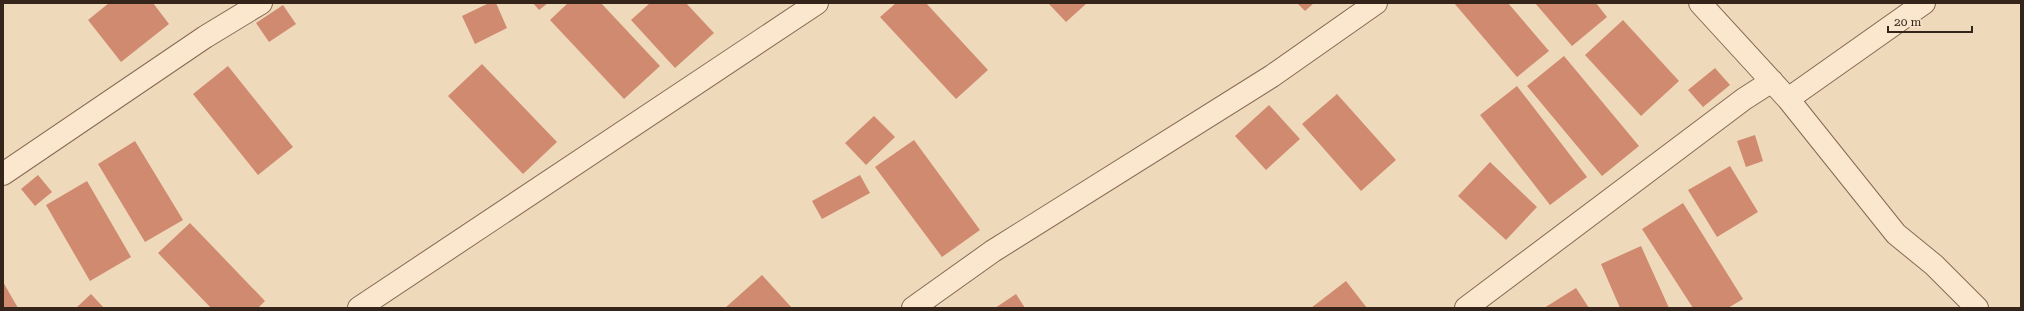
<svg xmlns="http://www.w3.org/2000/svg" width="2024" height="311" viewBox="0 0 2024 311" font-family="'Roboto Serif',serif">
<rect width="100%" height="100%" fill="#efd9bb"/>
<!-- building -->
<path fill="#d08a6f" d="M109,3H153L169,24L121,62L88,20Z
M489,3H496L507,28L475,44L462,16Z
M533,3H548L539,10Z
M568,3H601L660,66L624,99L550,20Z
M650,3H686L714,33L675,68L631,20Z
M896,3H926L988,70L956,99L880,17Z
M1048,3H1087L1066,22Z
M1297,3H1314L1305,11Z
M1454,3H1508L1549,51L1517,77Z
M1535,3H1596L1607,17L1572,46Z
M283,5L296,24L269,42L256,23Z
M1623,20L1679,81L1641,116L1585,55Z
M1564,56L1639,146L1602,176L1527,86Z
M482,64L557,142L523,174L448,96Z
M228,66L293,147L258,175L193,94Z
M1715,68L1730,85L1703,107L1688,90Z
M1517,86L1587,177L1550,205L1480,115Z
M1337,94L1396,160L1361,191L1302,124Z
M1269,105L1300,139L1266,170L1235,136Z
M874,116L895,137L866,165L845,143Z
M1755,135L1763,161L1746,167L1737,141Z
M914,140L980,230L942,257L875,167Z
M135,141L183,220L145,242L98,164Z
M1490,162L1537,207L1506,240L1458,196Z
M1730,166L1758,212L1717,237L1688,190Z
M38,175L52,192L35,206L21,189Z
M860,175L870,193L822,219L812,201Z
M87,181L131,257L90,281L46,205Z
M1683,203L1743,299L1728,308H1693L1642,229Z
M190,223L265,301L258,308H211L158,253Z
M1641,246L1669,308H1620L1601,264Z
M762,275L792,308H725Z
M1346,281L1367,308H1311Z
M3,282L18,308H3Z
M1576,288L1589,308H1544Z
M91,294L104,308H76Z
M1016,294L1025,308H995Z"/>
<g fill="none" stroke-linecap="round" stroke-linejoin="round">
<!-- minor casing -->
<g stroke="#876854" stroke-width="24">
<path id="minor" d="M1700,3L1788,99L1896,234L1934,265L1977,308
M1788,99L1924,3
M3,174L205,37L261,3
M359,308L817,3
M913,308L993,251L1272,76L1376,3
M1466,308L1744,99L1772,81"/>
</g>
<!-- minor -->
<use href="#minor" stroke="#fae7ce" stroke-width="22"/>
</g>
<!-- border -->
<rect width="2024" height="311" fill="none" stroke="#35241a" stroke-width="8"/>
<!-- scale -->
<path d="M1888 26v6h84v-6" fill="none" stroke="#35241a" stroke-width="2"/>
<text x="1894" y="26" font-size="12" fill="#35241a" stroke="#f7e4cb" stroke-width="3" paint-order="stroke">20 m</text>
</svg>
